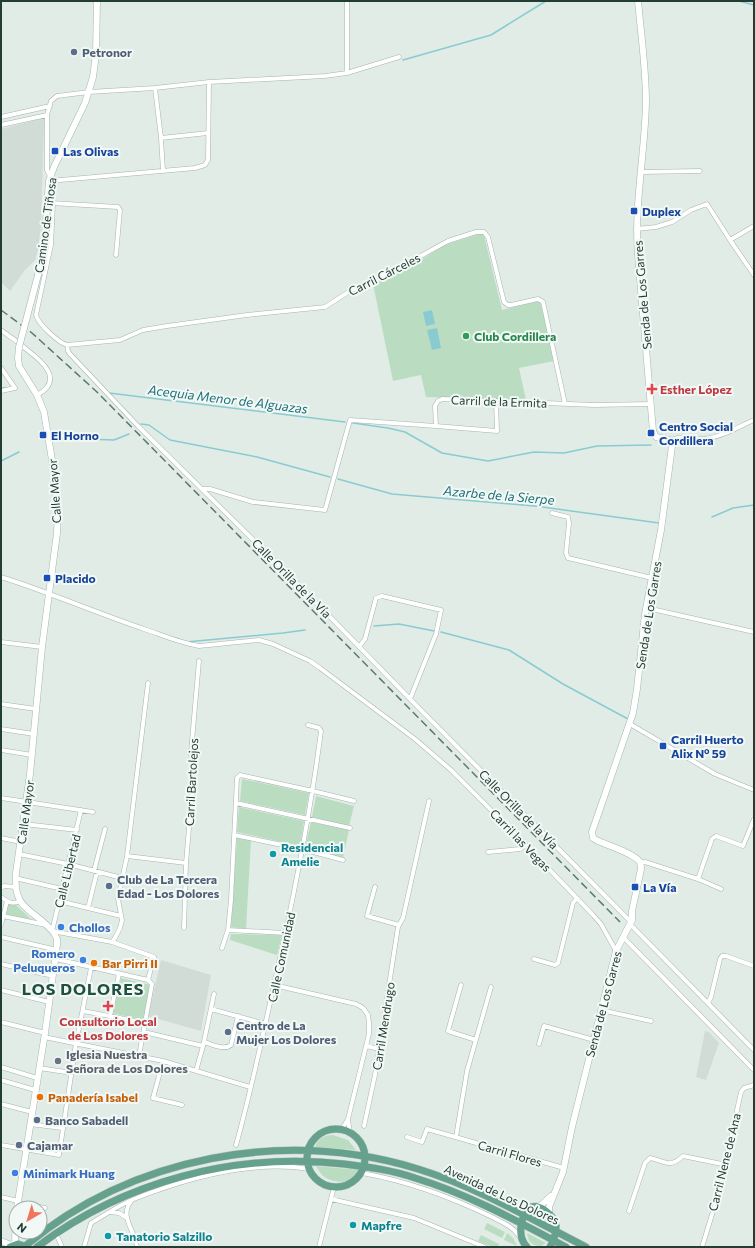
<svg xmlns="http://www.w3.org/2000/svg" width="755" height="1248" viewBox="0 0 755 1248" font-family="Commissioner,sans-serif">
<rect width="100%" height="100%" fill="#e2ece7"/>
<!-- built -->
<path fill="#d0dcd5" d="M44,118L41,225L38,250L35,260L25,270L10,291L1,282V129Z
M161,960L211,975L201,1031L148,1016Z
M705,1031L709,1032L719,1043L706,1080L696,1077Z"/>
<!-- green -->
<path fill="#baddc1" d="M482,233L484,235L502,310L539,301L541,304L554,361L519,368L526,400L426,397L421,375L393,381L373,284L412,266L442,246Z
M242,779L309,793L305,815L240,801Z
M316,796L354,806L349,826L312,817Z
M239,807L304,821L300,846L237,832Z
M311,822L349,830L343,858L305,848Z
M237,837L251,840L246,929L231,927Z
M7,905H16L31,919L6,915L5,914Z
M231,934L282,935L277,955L230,940Z
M121,978L151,985L143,1020L112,1013Z
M333,1135L348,1140L356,1150L315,1147C318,1138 325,1135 333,1135Z
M316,1166L359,1170C354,1185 334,1184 323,1176C320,1173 318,1169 316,1166Z
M534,1212C540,1212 545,1215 548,1220V1222L531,1214Z
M487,1223L505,1232L502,1238L484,1229Z
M507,1233L513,1238L517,1246L504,1240Z
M527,1233L546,1243L541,1246C532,1246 528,1242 527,1233Z
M481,1235L499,1244L498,1247H493L478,1241Z"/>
<!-- water -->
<path fill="#89cbd1" d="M432,310L435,324L426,326L423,312Z
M437,328L441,348L432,350L427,330Z"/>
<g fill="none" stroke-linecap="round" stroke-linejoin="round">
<!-- stream -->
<path stroke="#89cbd1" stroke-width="1.5" d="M739,1L754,5
M403,60L491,35L546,1
M1,388H6
M109,393L345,422
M353,423L388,428L405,432L442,453L488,461L534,452L564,453L597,446L651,445
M141,424L149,425L170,440L257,457L330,477
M55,438L114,440L129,434
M1,461L19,452
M338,479L392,494L535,506L659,523
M712,517L733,508L754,505
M374,626L399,624L434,631
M441,632L509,650L563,684L628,719
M186,642L283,633L305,630"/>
<!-- street casing -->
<g stroke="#a5b4ae" stroke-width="5">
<path id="street" d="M347,1V73
M155,88L161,138L163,171
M1,117L50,106
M1,125L47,115
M161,138L208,133
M641,172L700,171
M50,176L47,170V115L51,101L57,96L89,92L155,88L209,82L325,76L347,73L399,57
M49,181L195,168L205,165L208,160L209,82
M51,203L118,207L120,210L116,255
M53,204L51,245L36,315C38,324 59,343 67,345L120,340L143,330L167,326L247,315L325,307L350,291L408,263L448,241L476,232H484L488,237L504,302L508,305H511L538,299L543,302L565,404
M636,229L656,227L672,222L691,210L707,204L730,240L754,226
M730,240L754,275
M1,330C9,336 18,342 26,349C42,361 65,380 37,395
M67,345L68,351L70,354L138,426L304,590L410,699L631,922
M1,368L15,388L1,391
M436,426L497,431L496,401
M671,441C679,434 694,440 704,439C722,437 738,427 754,420
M202,489H210L253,502L325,510L350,420L436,426L435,406L438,401L442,399L594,405L651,404
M552,513L568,517L569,523L566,553L568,558L652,578
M1,577C49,592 96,613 144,629C162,635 180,643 199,646L259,640L273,644L310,661L320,668L415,739L451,770L526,845L593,915L601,924L616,951
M647,608L754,632
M1,642L42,647
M359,647L365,639L376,598L382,596L441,610L436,634L410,699
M1,704L36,709
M630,724L715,774L754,790
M1,729L34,734
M1,750L32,755
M1,798L93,812
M236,803L350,828
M81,810L52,931L112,942L154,957L148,980
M24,824L77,830
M234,835L302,849L343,860
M1,838L21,842
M488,852L520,849L526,845
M19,854L68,864L122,878
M127,856L186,863
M640,863L645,862L698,879L712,839L716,836L743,846L754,819
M94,871L105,829
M15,878L62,889
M698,879L721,889
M375,887L367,916L399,925
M1,888L4,886L15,887
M1,897C8,902 12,905 20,901
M59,901L121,916
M88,908L97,872
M3,916L46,925
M630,924L754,1050
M1,925L7,901
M184,928L186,863L193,781L191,752L199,661
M228,930L285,933
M1,937L57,950
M623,937L754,1070
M112,942L115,938L120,928L122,920L118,899L127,856L148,683
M222,948L228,930L231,900L237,778L240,775L313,791L354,801
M56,959L148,980
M534,959L555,965L558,963L573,903L577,898
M1,964L53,976
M274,985L356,1004L363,1008L368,1015L369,1023V1034L348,1119L342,1129
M461,985L448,1031L476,1040
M1,990L49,1002
M708,1003L711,997L720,959L722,956H726L754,966
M211,1009L266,1024
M601,1010L651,1021
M83,1011L146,1023
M110,1016L119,974
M1,1022L45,1033
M144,1032L203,1046
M44,1037L163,1061L250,1087
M204,1042C212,1044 224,1051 231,1045L238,1016
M539,1044L544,1026L594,1040
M366,1046L379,1049
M139,1056L152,984L148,980
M163,1061L153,1098L182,1105
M1,1067L37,1078
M39,1068L72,1073
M196,1071L203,1046L214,994
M1,1080L35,1090
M1,1104L32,1112
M348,1120L350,1133
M30,1124L62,1128
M364,1126L375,1075L398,927L403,918L429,801
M407,1137L422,1142L427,1129L564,1168
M456,1137L467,1071L491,987
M1,1145L59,1155L76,1043L91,968
M236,1145C251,1092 262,1038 274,985C293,901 310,817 321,731L319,728L308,725
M362,1173C407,1181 451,1197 492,1217C501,1222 513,1226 519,1236
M1,1197L18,1201
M331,1199L414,1218L485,1247
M131,1201C119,1217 135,1230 137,1247
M17,1203L45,1208
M629,1211L645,1163L650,1158C665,1161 669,1169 683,1156L722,1164L724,1167
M110,1212L119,1213L127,1218
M40,1223L45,1224
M58,1238L62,1247
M84,1247L91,1223C105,1215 119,1205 134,1199C187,1178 252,1160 309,1169
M319,1247L334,1187
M702,1247L719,1192L741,1092L744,1088L754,1085"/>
</g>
<!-- secondary casing -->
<g stroke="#a0b8ae" stroke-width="7">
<path id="secondary" d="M38,275L44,247L49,181L54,167L85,103L93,77L96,54L97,1
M17,1208L45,1033L57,945V939L54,933C35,909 12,911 16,873L30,774L42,647L57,533L58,513L54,472L44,412L37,395L19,366L18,358L19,347
M538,1208L551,1196
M549,1213V1207L563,1172L572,1127L616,951L632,920V911L641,869C641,866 641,865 640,862C634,853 606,845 596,840L593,838L592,832L633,713L637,689L645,614L661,530L672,446L670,440L656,437L653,431L638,255C634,204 645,153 646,102C646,69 641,34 638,1
M1,1241L11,1245L15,1243L16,1215"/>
</g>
<!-- primary casing -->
<g stroke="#c1c9c6" stroke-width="8">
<path id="primary" d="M307 1158a29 29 0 1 1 58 0a29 29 0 1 1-58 0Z
M10,1247L18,1244L27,1247
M24,1247C132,1156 284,1128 418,1169C477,1187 531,1219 586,1247
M37,1247C124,1181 236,1152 344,1164C368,1167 392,1170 415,1178C468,1194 517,1221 566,1247
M527,1247C521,1241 520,1235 521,1227C522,1222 523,1213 527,1209C538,1201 554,1215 556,1226C556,1233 553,1242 550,1247"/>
</g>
<!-- street -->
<use href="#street" stroke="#fff" stroke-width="4"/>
<!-- secondary -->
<use href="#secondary" stroke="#fff" stroke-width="6"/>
<!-- primary -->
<use href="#primary" stroke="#66a18e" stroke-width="7"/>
<!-- rail -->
<path stroke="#5c786f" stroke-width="1.5" stroke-dasharray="8 4" stroke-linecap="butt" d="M1,310L32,333L97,392L620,922"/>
<!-- secondary-bridge casing -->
<g stroke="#a0b8ae" stroke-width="7" stroke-linecap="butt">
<path id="secondary-bridge" d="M19,347L38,275"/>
</g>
<!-- secondary-bridge -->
<use href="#secondary-bridge" stroke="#fff" stroke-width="6"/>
</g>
<!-- markers -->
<g fill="#5c6f8a" stroke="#f2f8f5" stroke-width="1.5">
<circle cx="74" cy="52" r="4"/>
<circle cx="109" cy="886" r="4"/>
<circle cx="228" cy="1032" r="4"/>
<circle cx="37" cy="1120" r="4"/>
<circle cx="19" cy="1145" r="4"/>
</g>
<g fill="#1a4fb4" stroke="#f2f8f5" stroke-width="1.5">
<rect x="51" y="147" width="8" height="8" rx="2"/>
<rect x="630" y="207" width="8" height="8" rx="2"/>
<rect x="647" y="429" width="8" height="8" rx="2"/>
<rect x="39" y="431" width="8" height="8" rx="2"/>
<rect x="43" y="574" width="8" height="8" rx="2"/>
<rect x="659" y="742" width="8" height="8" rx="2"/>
<rect x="631" y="883" width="8" height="8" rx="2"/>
</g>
<circle fill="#2e9e5b" stroke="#f2f8f5" stroke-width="1.5" cx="466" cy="336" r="4"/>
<g fill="#e0444e" stroke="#f2f8f5" stroke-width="1.5">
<path d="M650 383h4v4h4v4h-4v4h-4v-4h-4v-4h4z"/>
<path d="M106 1000h4v4h4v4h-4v4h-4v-4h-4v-4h4z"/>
</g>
<g fill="#0f9aa8" stroke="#f2f8f5" stroke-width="1.5">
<circle cx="273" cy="854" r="4"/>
<circle cx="353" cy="1225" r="4"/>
<circle cx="108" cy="1236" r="4"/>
</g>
<g fill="#3f7fe0" stroke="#f2f8f5" stroke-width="1.5">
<circle cx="61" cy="927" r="4"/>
<circle cx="83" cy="960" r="4"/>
<circle cx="15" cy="1173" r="4"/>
</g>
<g fill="#e8710a" stroke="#f2f8f5" stroke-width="1.5">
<circle cx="94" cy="963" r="4"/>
<circle cx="40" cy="1097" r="4"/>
</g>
<circle fill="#6b7280" stroke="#f2f8f5" stroke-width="1.5" cx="58" cy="1061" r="4"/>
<g text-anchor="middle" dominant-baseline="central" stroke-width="4" stroke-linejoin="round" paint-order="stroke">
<!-- service labels -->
<g font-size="12" font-weight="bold" fill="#4e5e75" stroke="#f2f8f5" text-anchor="start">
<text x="82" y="52">Petronor</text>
<text x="117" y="879">Club de La Tercera<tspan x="117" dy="14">Edad - Los Dolores</tspan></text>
<text x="236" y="1025">Centro de La<tspan x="236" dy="14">Mujer Los Dolores</tspan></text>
<text x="45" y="1120">Banco Sabadell</text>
<text x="27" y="1145">Cajamar</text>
</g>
<!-- transit labels -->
<g font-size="12" font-weight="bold" fill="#164399" stroke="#f2f8f5" text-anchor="start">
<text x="63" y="151">Las Olivas</text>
<text x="642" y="211">Duplex</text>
<text x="659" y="426">Centro Social<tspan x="659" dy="14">Cordillera</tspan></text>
<text x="51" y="435">El Horno</text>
<text x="55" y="578">Placido</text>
<text x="671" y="739">Carril Huerto<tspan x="671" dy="14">Alix Nº 59</tspan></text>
<text x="643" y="887">La Vía</text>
</g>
<!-- street labels -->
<g font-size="12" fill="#223d34" stroke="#f2f8f5">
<text transform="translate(45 225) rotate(-82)">Camino de Tiñosa</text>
<text transform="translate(384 274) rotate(-27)">Carril Cárceles</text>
<text transform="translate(642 295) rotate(-95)">Senda de Los Garres</text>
<text transform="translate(499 401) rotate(2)">Carril de la Ermita</text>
<text transform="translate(54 491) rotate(-94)">Calle Mayor</text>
<text transform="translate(292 578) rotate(45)">Calle Orilla de la Vía</text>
<text transform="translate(648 615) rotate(-81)">Senda de Los Garres</text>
<text transform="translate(191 782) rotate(-87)">Carril Bartolejos</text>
<text transform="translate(519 809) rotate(45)">Calle Orilla de la Vía</text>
<text transform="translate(25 812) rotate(-82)">Calle Mayor</text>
<text transform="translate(521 840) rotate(46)">Carril las Vegas</text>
<text transform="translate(67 871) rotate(-76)">Calle Libertad</text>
<text transform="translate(281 957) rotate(-78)">Calle Comunidad</text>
<text transform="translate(603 1004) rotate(-75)">Senda de Los Garres</text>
<text transform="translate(383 1026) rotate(-81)">Carril Mendrugo</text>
<text transform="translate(510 1153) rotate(16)">Carril Flores</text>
<text transform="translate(724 1162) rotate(-76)">Carril Nene de Ana</text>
<text transform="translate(502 1194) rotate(25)">Avenida de Los Dolores</text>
</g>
<!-- leisure labels -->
<g font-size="12" font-weight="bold" fill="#27864d" stroke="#f2f8f5" text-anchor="start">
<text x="474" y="336">Club Cordillera</text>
</g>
<!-- health labels -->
<g font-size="12" font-weight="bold" fill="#be3a42" stroke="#f2f8f5" text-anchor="start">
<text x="660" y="389">Esther López</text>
<text x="108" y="1021" text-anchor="middle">Consultorio Local<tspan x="108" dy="14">de Los Dolores</tspan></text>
</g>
<!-- culture labels -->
<g font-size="12" font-weight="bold" fill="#0d838f" stroke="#f2f8f5" text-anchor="start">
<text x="281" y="847">Residencial<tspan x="281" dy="14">Amelie</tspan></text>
<text x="361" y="1225">Mapfre</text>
<text x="116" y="1236">Tanatorio Salzillo</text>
</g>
<!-- shop labels -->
<g font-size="12" font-weight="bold" fill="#366cbe" stroke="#f2f8f5" text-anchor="start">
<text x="69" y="927">Chollos</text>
<text x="75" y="953" text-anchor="end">Romero<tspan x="75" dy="14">Peluqueros</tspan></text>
<text x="23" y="1173">Minimark Huang</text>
</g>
<!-- food labels -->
<g font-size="12" font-weight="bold" fill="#c56008" stroke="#f2f8f5" text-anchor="start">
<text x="102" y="963">Bar Pirri II</text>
<text x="48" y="1097">Panadería Isabel</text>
</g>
<!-- worship labels -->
<g font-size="12" font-weight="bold" fill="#5b616d" stroke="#f2f8f5" text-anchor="start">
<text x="66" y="1054">Iglesia Nuestra<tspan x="66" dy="14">Señora de Los Dolores</tspan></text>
</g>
<!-- water labels -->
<g font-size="13" font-style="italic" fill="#1c7079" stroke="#f2f8f5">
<text transform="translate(228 399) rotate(7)">Acequia Menor de Alguazas</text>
<text transform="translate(499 495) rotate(5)">Azarbe de la Sierpe</text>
</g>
<!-- district labels -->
<g font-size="16" font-weight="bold" letter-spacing="1" fill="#1e4f3f" stroke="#f2f8f5">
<text x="83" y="988">LOS DOLORES</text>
</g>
</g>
<!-- border -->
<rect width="755" height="1248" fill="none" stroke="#223d34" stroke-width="4"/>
<!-- north arrow -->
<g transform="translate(28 1220) rotate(218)"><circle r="19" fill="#f2f8f5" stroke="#9fada8"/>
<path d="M0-3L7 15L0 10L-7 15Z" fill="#f2745a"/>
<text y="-6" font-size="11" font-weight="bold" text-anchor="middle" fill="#223d34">N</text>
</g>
</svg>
